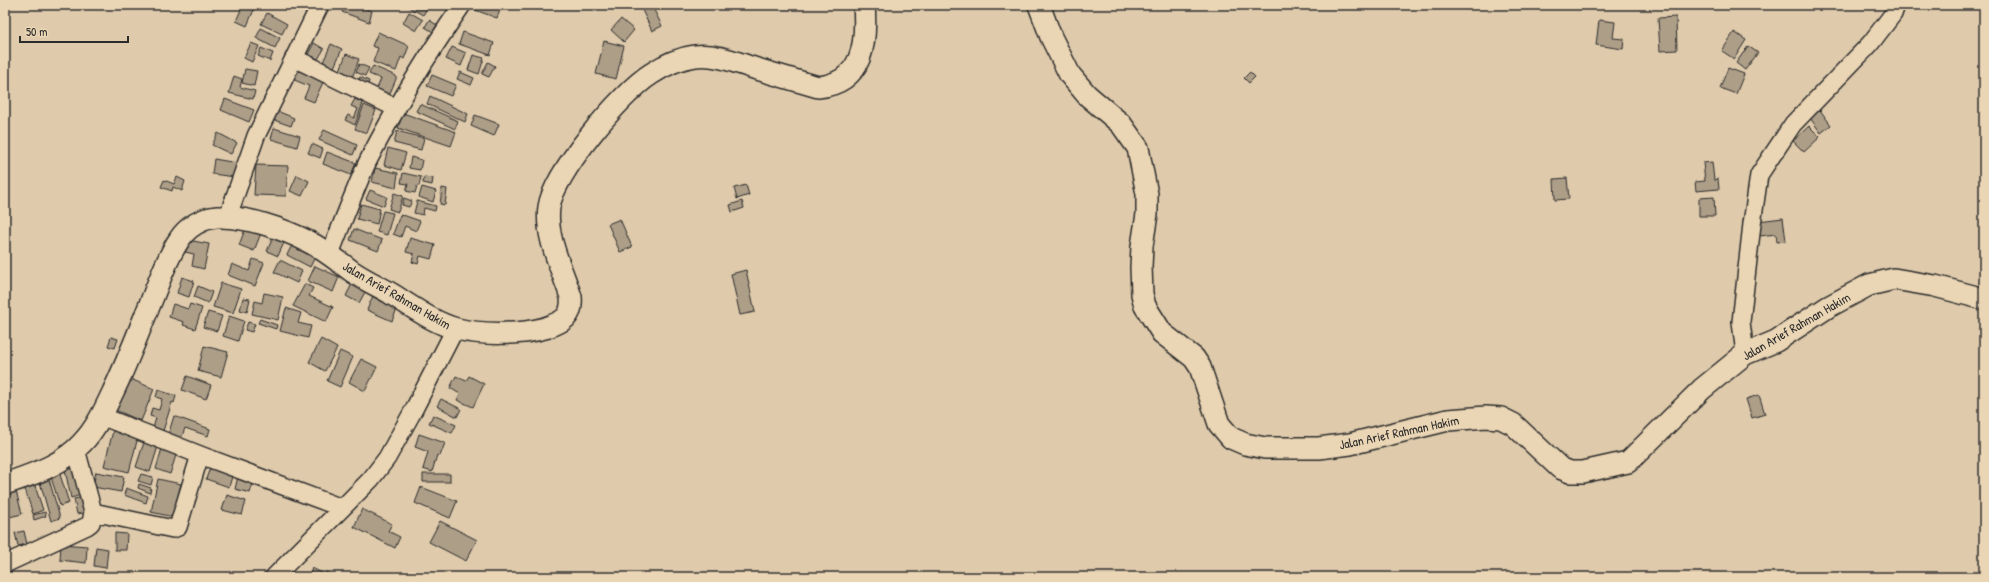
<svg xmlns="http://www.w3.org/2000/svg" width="1989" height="582" viewBox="0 0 1989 582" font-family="'Patrick Hand',sans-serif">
<rect width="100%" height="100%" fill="#dfcbac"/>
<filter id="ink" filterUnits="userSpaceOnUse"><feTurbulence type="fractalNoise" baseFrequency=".025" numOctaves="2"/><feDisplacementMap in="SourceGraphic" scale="8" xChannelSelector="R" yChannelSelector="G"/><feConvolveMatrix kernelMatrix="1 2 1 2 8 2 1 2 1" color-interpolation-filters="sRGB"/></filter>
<g filter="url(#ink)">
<!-- building -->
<path fill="#ad9e88" stroke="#2b2b2b" d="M243,5H256L247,26L236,21Z
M345,5H355L372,11L369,22L342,12Z
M405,5H429L423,15Z
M477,5H502L497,18L475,10Z
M652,6L662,26L652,31L642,10Z
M409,12L423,20L416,31L403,23Z
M267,13L287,24L282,34L261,24Z
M1676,17L1677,50L1660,51L1658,18Z
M621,19L634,30L624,42L611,30Z
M429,20L437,25L433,32L425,27Z
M1599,20L1615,22L1613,38L1624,39L1623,49L1596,45Z
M261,28L280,38L275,48L256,38Z
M378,32L409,46L404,59L401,57L396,71L373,62L378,48L372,46Z
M463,32L494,43L490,55L459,44Z
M1734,32L1746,40L1734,59L1722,51Z
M604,41L624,46L616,79L596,74Z
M251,43L259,46L252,62L244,58Z
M314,43L324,49L318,59L308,54Z
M331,44L342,49L332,72L321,67Z
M1748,46L1758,53L1745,70L1736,63Z
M452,47L466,53L461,66L446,59Z
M261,48L273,53L270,61L258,56Z
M346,54L359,59L352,78L339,73Z
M473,55L484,58L479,74L468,70Z
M488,62L495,66L489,77L482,74Z
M359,64L369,68L365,76L356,72Z
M373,66L396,76V79L388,98L375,93L381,79L369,74Z
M297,67L324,80L314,102L304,98L309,86L292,79Z
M1728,68L1744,74L1736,94L1720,88Z
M245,69L257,71L254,86L242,83Z
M460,72L474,78L471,85L457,79Z
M1250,72L1255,77L1249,83L1244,78Z
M432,75L456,85L451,96L427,86Z
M234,76L242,79L240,87L255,91L253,99L229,93Z
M360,77L369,81L368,85L359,80Z
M430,96L468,114L465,122L427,104Z
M225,99L254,110L249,122L221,110Z
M355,99L363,103L355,125L345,120L348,115L354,118L358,109L351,106Z
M420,104L458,121L455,129L416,111Z
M364,105L376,110L367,133L355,129Z
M1820,110L1831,125L1821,133L1810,118Z
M277,111L294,118L291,126L274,120Z
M403,113L456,132L451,146L398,128Z
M475,115L499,124L494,136L471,126Z
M1809,126L1820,137L1804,152L1793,141Z
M274,128L300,136L297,147L271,139Z
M324,130L357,145L353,155L319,140Z
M397,131L424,138L421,150L394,143Z
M218,133L237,143L231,154L212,145Z
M312,144L323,149L320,158L308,153Z
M388,148L406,153L401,170L384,165Z
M327,152L356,163L351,175L323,164Z
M411,157L422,160L420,170L409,168Z
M214,159L237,163L235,177L212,174Z
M1712,162L1714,180L1718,179L1719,189L1696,191L1695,182L1705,181L1703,163Z
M256,165L288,166L286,196L254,195Z
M375,168L398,173L396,188L372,182Z
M403,173L421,177L419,186H417L415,193L406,191L408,184L401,183Z
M297,175L309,181L302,196L290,191Z
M177,177L185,181L182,191L173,187L172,191L161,187L164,180L174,184Z
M424,177L433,178L432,185L423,183Z
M1567,178L1569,199L1555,200L1554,179Z
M746,185L749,195L737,199L734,188Z
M422,187L436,191L433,202L419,197Z
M442,188L447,189L445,205L440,204Z
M370,190L387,197L384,206L366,199Z
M394,193L403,196L398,212L389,209Z
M1714,197L1715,216H1699V198Z
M404,198L412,201L409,207L402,205Z
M417,201L436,206L435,211L424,208L423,215L414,213Z
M742,201L744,208L732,212L730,205Z
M361,204L380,209L377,224L357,219Z
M383,211L393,213L387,235L377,232Z
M400,215L403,216V215L420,221L416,231L405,226L401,237L393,234Z
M1783,218L1786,241L1777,242L1776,234L1760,236L1758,221Z
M620,219L632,247L620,252L608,224Z
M246,227L261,233L254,251L239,245Z
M354,229L382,240L378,251L350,240Z
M276,231L287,236L278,256L267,251Z
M410,238L435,245L431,259L420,256L418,264L412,262L414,254L406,252Z
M188,240L209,244L204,269L192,266L194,254L185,252Z
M294,241L317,253L310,267L287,255Z
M253,259L264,263L255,286L228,275L232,264L249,271Z
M280,260L302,271L297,283L274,272Z
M315,266L339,277L333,292L308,281Z
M746,270L755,312L740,315L731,274Z
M356,276L370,283L359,303L346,296Z
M182,277L194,281L189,297L177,293Z
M221,283L241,289L233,313L213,307Z
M305,284L313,288L309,296L333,307L326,322L293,306Z
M198,286L212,292L208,303L194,297Z
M375,291L400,302L392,321L367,310Z
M264,293L283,297L278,320L252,314L255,301L262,303Z
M243,298L250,299L247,312L240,310Z
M173,304L188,309L190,304L202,308L195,329L183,325L184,322L169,317Z
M286,308L301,313L298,323L311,326L308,338L280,331Z
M208,312L222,316L217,331L203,327Z
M229,316L244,321L238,341L223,336Z
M260,319L277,325L276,329L258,323Z
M248,322L255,324L252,332L245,330Z
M111,337L118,339L115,348L108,346Z
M321,339L337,348L325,371L309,362Z
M204,346L228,352L221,377L198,371Z
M340,351L353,357L340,387L327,381Z
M361,359L377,367L365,391L349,382Z
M187,376L211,385L206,399L182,390Z
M456,376L466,381L469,376L484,384L473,407L457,400L460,394L450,388Z
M126,377L154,389L141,421L113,409Z
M158,390L176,396L174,403L172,402L163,431L153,428L156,418L150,416L152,408L159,410L162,399L156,397Z
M1759,395L1765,414L1752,418L1746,399Z
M441,399L461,409L457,417L437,406Z
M433,415L456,425L452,433L429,423Z
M174,416L210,429L208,436L185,428L181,439L168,435Z
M113,431L138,437L129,472L104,466Z
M419,434L445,443L440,456L437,455L432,472L423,469L428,452L415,447Z
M145,439L159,443L150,472L136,467Z
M163,445L178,449L170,474L156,469Z
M211,465L233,473L229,487L206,479Z
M58,468L69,503L60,506L49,471Z
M74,468L81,495L71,498L65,470Z
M96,472L124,477L121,492L93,487Z
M239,472L255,477L250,493L235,489Z
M141,474L153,477L151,485L138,481Z
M423,474H450V482H423Z
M32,477L43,510L33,514L22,480Z
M49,479L60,518L51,521L40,482Z
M158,479L181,484L173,517L151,512Z
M139,484L151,488L150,493L138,488Z
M15,487L22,514L5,518V490Z
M421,487L457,501L450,518L415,503Z
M126,488L148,496L146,503L124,495Z
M227,495L246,501L242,515L222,510Z
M85,497L88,512L77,514L74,499Z
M362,509L392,524L388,531L400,537L395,548L354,527Z
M45,512L46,516L34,520L33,515Z
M440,521L477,540L466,561L429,542Z
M24,531L27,544L18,546L15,533Z
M115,533L127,534L126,550H115Z
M61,544L87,546L86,563L60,560Z
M96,547L108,549L106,568L94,566Z
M312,568L324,574L323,577H309Z
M326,572L335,577H324Z"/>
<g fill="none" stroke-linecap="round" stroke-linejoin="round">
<!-- minor casing -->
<g stroke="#2b2b2b" stroke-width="20">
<path id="minor" d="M294,58L396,108
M227,219L256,136L320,5
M330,254C342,224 354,191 368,161C396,106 427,56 462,5
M1745,354L1741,322L1752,224L1759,175L1793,124L1870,44L1893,14L1896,5
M101,416L200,455
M76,449L93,512L173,529L178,527L200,455L342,508
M5,564L87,526L91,523L93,512
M274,577L371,479L387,458L412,413L455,329"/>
</g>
<!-- major casing -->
<g stroke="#2b2b2b" stroke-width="24">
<path id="major" d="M1039,5L1051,37L1070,75L1087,95L1121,124L1138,148L1147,194V214L1142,246L1141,267L1142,294L1145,306L1162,333L1194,358L1200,367L1219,424L1231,438L1245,444L1265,448H1319L1350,444L1448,420L1486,417L1501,418L1513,424L1560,468L1570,472H1583L1628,462L1702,389L1745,354L1776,341L1828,307L1869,285L1894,279L1935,286L1984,299
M5,484C33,474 61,466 82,443C95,430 104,411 112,394C127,363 139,331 152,299C160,279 167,258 179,240C187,227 202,218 217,217C246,216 284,229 309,242C325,250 339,262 353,272C365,280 378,286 390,293C411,306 434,323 457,329C481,335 521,335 545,328C563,322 573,317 571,297C562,269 545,237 549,207C554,173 622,92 651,74C663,66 680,58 695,56C716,53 737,63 757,69C777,75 797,81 818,87C863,83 867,43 864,5"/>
</g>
<!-- minor -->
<use href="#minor" stroke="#ead5b4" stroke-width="17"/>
<!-- major -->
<use href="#major" stroke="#ead5b4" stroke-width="21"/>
</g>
</g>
<g text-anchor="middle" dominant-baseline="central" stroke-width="3" stroke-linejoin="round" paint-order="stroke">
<!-- street labels -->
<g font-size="13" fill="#2b2b2b" stroke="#ead5b4">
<text transform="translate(397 295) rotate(30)">Jalan Arief Rahman Hakim</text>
<text transform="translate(1796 326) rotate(-30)">Jalan Arief Rahman Hakim</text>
<text transform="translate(1399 432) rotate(-12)">Jalan Arief Rahman Hakim</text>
</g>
</g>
<!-- margin -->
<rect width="1989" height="582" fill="none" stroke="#ead5b4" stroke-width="20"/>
<rect x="10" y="10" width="1969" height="562" fill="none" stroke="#2b2b2b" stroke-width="1.5" filter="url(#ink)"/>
<!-- scale -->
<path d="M20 36v6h108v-6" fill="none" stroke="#2b2b2b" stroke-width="2"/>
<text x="26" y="36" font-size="12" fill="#2b2b2b" stroke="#ead5b4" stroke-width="3" paint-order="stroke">50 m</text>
</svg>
